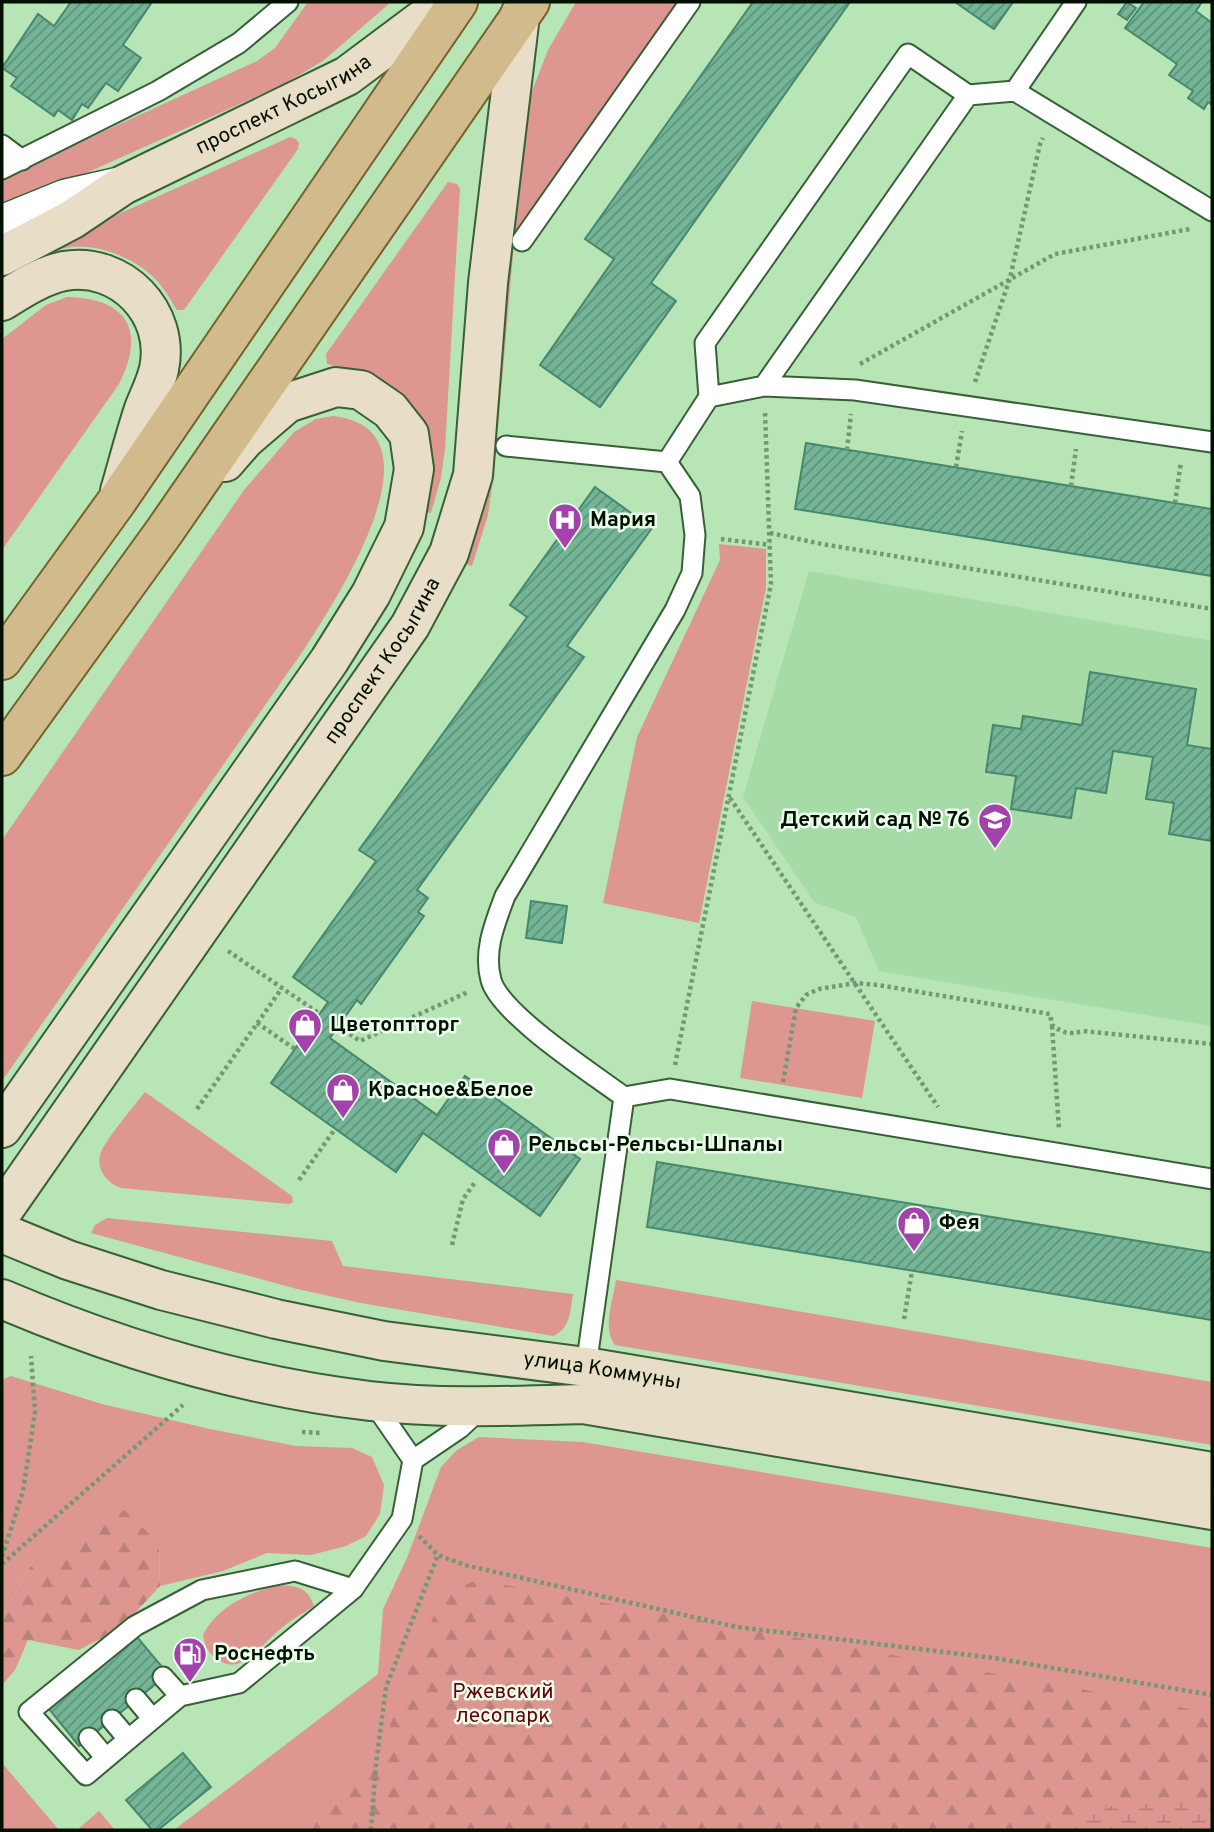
<svg xmlns="http://www.w3.org/2000/svg" width="1214" height="1832" viewBox="0 0 1214 1832" font-family="Overpass,sans-serif">
<defs>
<pattern id="forest-firs" width="22" height="20" patternUnits="userSpaceOnUse" patternTransform="scale(1.75)"><rect width="22" height="20" fill="#dd9690"/><path d="M5 1l3.5 6h-7zM16 11l3.5 6h-7z" fill="#bc807b"/></pattern>
<pattern id="wetland-marsh" width="20" height="14" patternUnits="userSpaceOnUse" patternTransform="scale(1.75)"><rect width="20" height="14" fill="#dd9690"/><path d="M1 5h8M5 5V1M11 12h8M15 12V8" fill="none" stroke="#bc807b"/></pattern>
<pattern id="building-hatch" width="6" height="6" patternUnits="userSpaceOnUse" patternTransform="scale(1.75)"><rect width="6" height="6" fill="#74b598"/><path d="M-1 1l2-2M0 6l6-6M5 7l2-2" fill="none" stroke="#5d927a"/></pattern>
</defs>
<rect width="100%" height="100%" fill="#b7e5b6"/>
<!-- built -->
<path fill="#a6daa6" d="M809,571L1212,641V1026L879,971L856,917L814,902L743,797Z"/>
<!-- green -->
<path fill="#dd9690" d="M308,2H391L323,61L282,85L2,211V178L257,61L275,48Z
M576,2H678L515,232L494,473L488,515L472,566L464,563L529,99L548,50Z
M290,137L296,139L299,143L298,149L184,310H177C172,303 168,294 162,287C144,262 102,243 71,247C58,249 46,255 35,260L72,235Z
M448,182L457,184L460,189L445,449L441,478L431,513L424,512L418,416L400,393L373,376L327,364L326,354Z
M67,297C128,298 146,331 119,384L2,550V339L46,305Z
M333,416C449,429 335,601 305,648L2,1081V840L244,490L294,432L316,419Z
M719,544L766,549V588L699,923L603,903L637,737L720,560Z
M752,1001L875,1021L862,1098L740,1078Z
M145,1092L292,1196L293,1202L289,1204L121,1188C107,1183 95,1169 101,1152C107,1138 134,1106 145,1092Z
M107,1218L332,1241L343,1266L573,1294C570,1311 571,1328 553,1336L361,1303L297,1289L91,1233L95,1225Z
M616,1280L1212,1382V1445L615,1345C602,1328 613,1300 616,1280Z
M11,1376L102,1404L210,1429L296,1446L352,1448L372,1457L384,1485L380,1514L366,1536L346,1546L311,1555L267,1553L223,1571L160,1586L159,1544L30,1567L2,1617V1380Z
M479,1437L583,1442L1212,1548V1830H174L378,1674L383,1609L407,1558L441,1467L457,1450Z
M275,1585C295,1586 307,1585 314,1606C302,1614 289,1621 278,1631C262,1644 243,1675 220,1661C209,1655 205,1647 203,1635C217,1607 246,1595 275,1585Z
M2,1763L59,1830H2Z
M99,1811L115,1830H77Z"/>
<!-- forest -->
<path fill="url(#forest-firs)" d="M124,1510L159,1543L160,1586L121,1628L79,1650L28,1640L15,1670L2,1685V1617L30,1567Z
M477,1580L1212,1713V1805L1184,1801L1102,1807L1070,1830H294L378,1762L411,1663L445,1593Z"/>
<!-- wetland -->
<path fill="url(#wetland-marsh)" d="M1184,1801L1212,1805V1830H1070L1102,1807Z"/>
<!-- building -->
<path fill="url(#building-hatch)" stroke="#47886d" stroke-width="2" d="M71,2H152L123,45L141,58L118,91L106,83L88,108L82,104L72,120L58,110L54,116L11,86L17,78L2,68L38,14L54,26Z
M753,2H850L651,283L676,301L600,407L540,365L614,259L585,239Z
M955,2H1013L994,29Z
M1127,2L1136,8L1127,20L1118,14Z
M1144,2H1202L1196,11L1212,23V105L1208,102L1204,109L1188,98L1193,91L1169,75L1177,64L1125,28Z
M806,443L1212,509V576L795,509Z
M595,487L652,528L567,646L584,657L417,890L428,898L418,912L424,916L361,1004L357,1000L330,1038L437,1115L465,1076L580,1159L540,1216L423,1133L396,1172L271,1083L328,1002L293,977L376,861L359,850L527,617L510,605Z
M1090,672L1196,689L1187,745L1212,749V841L1169,834L1174,803L1146,799L1153,757L1113,751L1106,793L1076,788L1071,818L1011,809L1016,776L986,772L993,725L1021,729L1023,716L1082,725Z
M531,901L567,906L562,943L526,938Z
M657,1162L1212,1253V1320L647,1227Z
M137,1637L168,1674L79,1746L49,1709Z
M183,1753L211,1787L158,1830H152L126,1800Z"/>
<g fill="none" stroke-linecap="round" stroke-linejoin="round">
<!-- lane casing -->
<g stroke="#376038" stroke-width="23">
<path id="lane" d="M1076,2L1015,91L1212,211
M1015,91L968,95L908,54L705,343L709,397L764,386L855,390L1212,442
M2,145L22,160
M2,169L158,91L239,43L288,2
M522,241L690,2
M764,386L968,95
M506,446L667,462L690,496L695,535L692,573L675,610L505,896C495,923 483,951 491,980C500,1014 593,1074 624,1097L670,1089L1212,1179
M667,462L709,397
M586,1367L624,1097
M413,1460L460,1428L481,1408
M353,1589L295,1571L202,1590L135,1626L29,1712L86,1775L180,1696L239,1683L353,1589L402,1519L413,1460L373,1402
M163,1677L180,1696
M136,1699L152,1718
M112,1720L128,1739
M89,1738L106,1758"/>
</g>
<!-- street casing -->
<g stroke="#376038" stroke-width="40">
<path id="street" d="M2,224L66,198L119,186"/>
</g>
<!-- secondary casing -->
<g stroke="#376038" stroke-width="42">
<g id="secondary">
<path id="s1" d="M2,256L71,220L123,185L347,76L446,2"/>
<path d="M2,301C21,289 41,276 64,271C121,261 171,313 159,369C156,383 149,396 144,409C135,436 128,464 120,491"/>
<path d="M2,1128L329,661L371,594L404,527L414,469L409,434L390,410L361,390L336,387L287,403L245,439L225,462"/>
<path id="s2" d="M2,1212L410,626L449,553L473,475L488,283L520,15"/>
<path id="s3" d="M2,1233L68,1260L161,1290L276,1319L384,1341L586,1367L1212,1472"/>
<path d="M2,1299C119,1349 243,1386 370,1401C440,1409 512,1406 583,1404L1212,1510"/>
</g>
</g>
<!-- primary casing -->
<g stroke="#75622b" stroke-width="42">
<path id="primary" d="M2,660L117,501L458,2
M2,756L164,532L530,2"/>
</g>
<!-- path -->
<path stroke="#749774" stroke-width="4.5" stroke-dasharray="3.5 3.5" stroke-linecap="butt" d="M860,364L1055,254L1190,229
M975,382L1010,278L1040,144L1043,138
M847,450L851,414
M956,467L962,431
M1071,486L1076,449
M1175,503L1181,462
M770,533L822,544L1212,609
M721,539L770,545
M730,798L938,1107
M228,951L320,1014
M257,1023L295,1049
M338,1026L360,1041L468,992
M1052,1026L1059,1129
M675,1065L771,584L765,411
M783,1082L796,1008L806,995L819,989L856,983L878,985L1050,1014L1052,1025C1063,1033 1069,1035 1083,1031L1212,1044
M197,1109L282,988
M299,1180L335,1129
M452,1245L463,1199L476,1181
M904,1319L912,1271
M302,1432L321,1433
M419,1536L438,1555L465,1565L737,1627L994,1658L1212,1695
M2,1557L23,1491L35,1412L31,1356
M2,1564L183,1405
M371,1830L376,1764L386,1687L438,1555"/>
<!-- lane -->
<use href="#lane" stroke="#fff" stroke-width="19"/>
<!-- street -->
<use href="#street" stroke="#fff" stroke-width="37"/>
<!-- secondary -->
<use href="#secondary" stroke="#e8ddc6" stroke-width="38"/>
<!-- primary -->
<use href="#primary" stroke="#d1bb8c" stroke-width="38"/>
</g>
<!-- icons -->
<defs>
<g id="hospital-pin" transform="scale(1.75)"><path d="M0 17L-7.5 6A9.5 9.5 0 1 1 7.5 6Z" fill="#a242aa" stroke="#ebfeeb"/><path d="M-5-5h3v3.5h4V-5h3V5h-3V1.5h-4V5h-3Z" fill="#fff"/></g>
<g id="school-pin" transform="scale(1.75)"><path d="M0 17L-7.5 6A9.5 9.5 0 1 1 7.5 6Z" fill="#a242aa" stroke="#ebfeeb"/><path d="M0-5L7-2L0 1L-7-2ZM-4 1L0 2.5L4 1V4Q0 6-4 4Z" fill="#fff"/></g>
<g id="shop-pin" transform="scale(1.75)"><path d="M0 17L-7.5 6A9.5 9.5 0 1 1 7.5 6Z" fill="#a242aa" stroke="#ebfeeb"/><path d="M-5-2.5h2.3a2.7 3.5 0 0 1 5.4 0H5L5.5 6h-11ZM-1.5-2.5h3a1.5 2.3 0 0 0-3 0Z" fill="#fff"/></g>
<g id="fuel-pin" transform="scale(1.75)"><path d="M0 17L-7.5 6A9.5 9.5 0 1 1 7.5 6Z" fill="#a242aa" stroke="#ebfeeb"/><path d="M-5.5-6h7V0h2V4h1.3V-2.5L3-4.5l.8-.8L6-3V5H2.5V1h-1V6h-7ZM-4.2-4.7v3.2H.2V-4.7Z" fill="#fff"/></g>
</defs>
<g fill-rule="evenodd">
<use href="#hospital-pin" x="565" y="520"/>
<use href="#school-pin" x="995" y="820"/>
<use href="#shop-pin" x="305" y="1025"/>
<use href="#shop-pin" x="343" y="1090"/>
<use href="#shop-pin" x="504" y="1145"/>
<use href="#shop-pin" x="914" y="1223"/>
<use href="#fuel-pin" x="190" y="1654"/>
</g>
<g text-anchor="middle" dominant-baseline="central" stroke-width="5" stroke-linejoin="round" paint-order="stroke">
<!-- street labels -->
<g font-size="21" fill="#031103" stroke="#ebfeeb">
<text stroke="none"><textPath href="#s1" startOffset="320">проспект Косыгина</textPath></text>
<text stroke="none"><textPath href="#s2" startOffset="670">проспект Косыгина</textPath></text>
<text stroke="none"><textPath href="#s3" startOffset="618">улица Коммуны</textPath></text>
</g>
<!-- poi labels -->
<g font-size="21" font-weight="bold" fill="#031103" stroke="#ebfeeb" text-anchor="start">
<text x="590" y="520">Мария</text>
<text x="970" y="820" text-anchor="end">Детский сад № 76</text>
<text x="330" y="1025">Цветоптторг</text>
<text x="368" y="1090">Красное&amp;Белое</text>
<text x="528" y="1145">Рельсы-Рельсы-Шпалы</text>
<text x="939" y="1223">Фея</text>
<text x="214" y="1654">Роснефть</text>
</g>
<!-- park labels -->
<g font-size="21" fill="#65000b" stroke="#ebfeeb">
<text x="503" y="1692">Ржевский<tspan x="503" dy="24">лесопарк</tspan></text>
</g>
</g>
<!-- border -->
<rect width="1214" height="1832" fill="none" stroke="#031103" stroke-width="7"/>
</svg>
